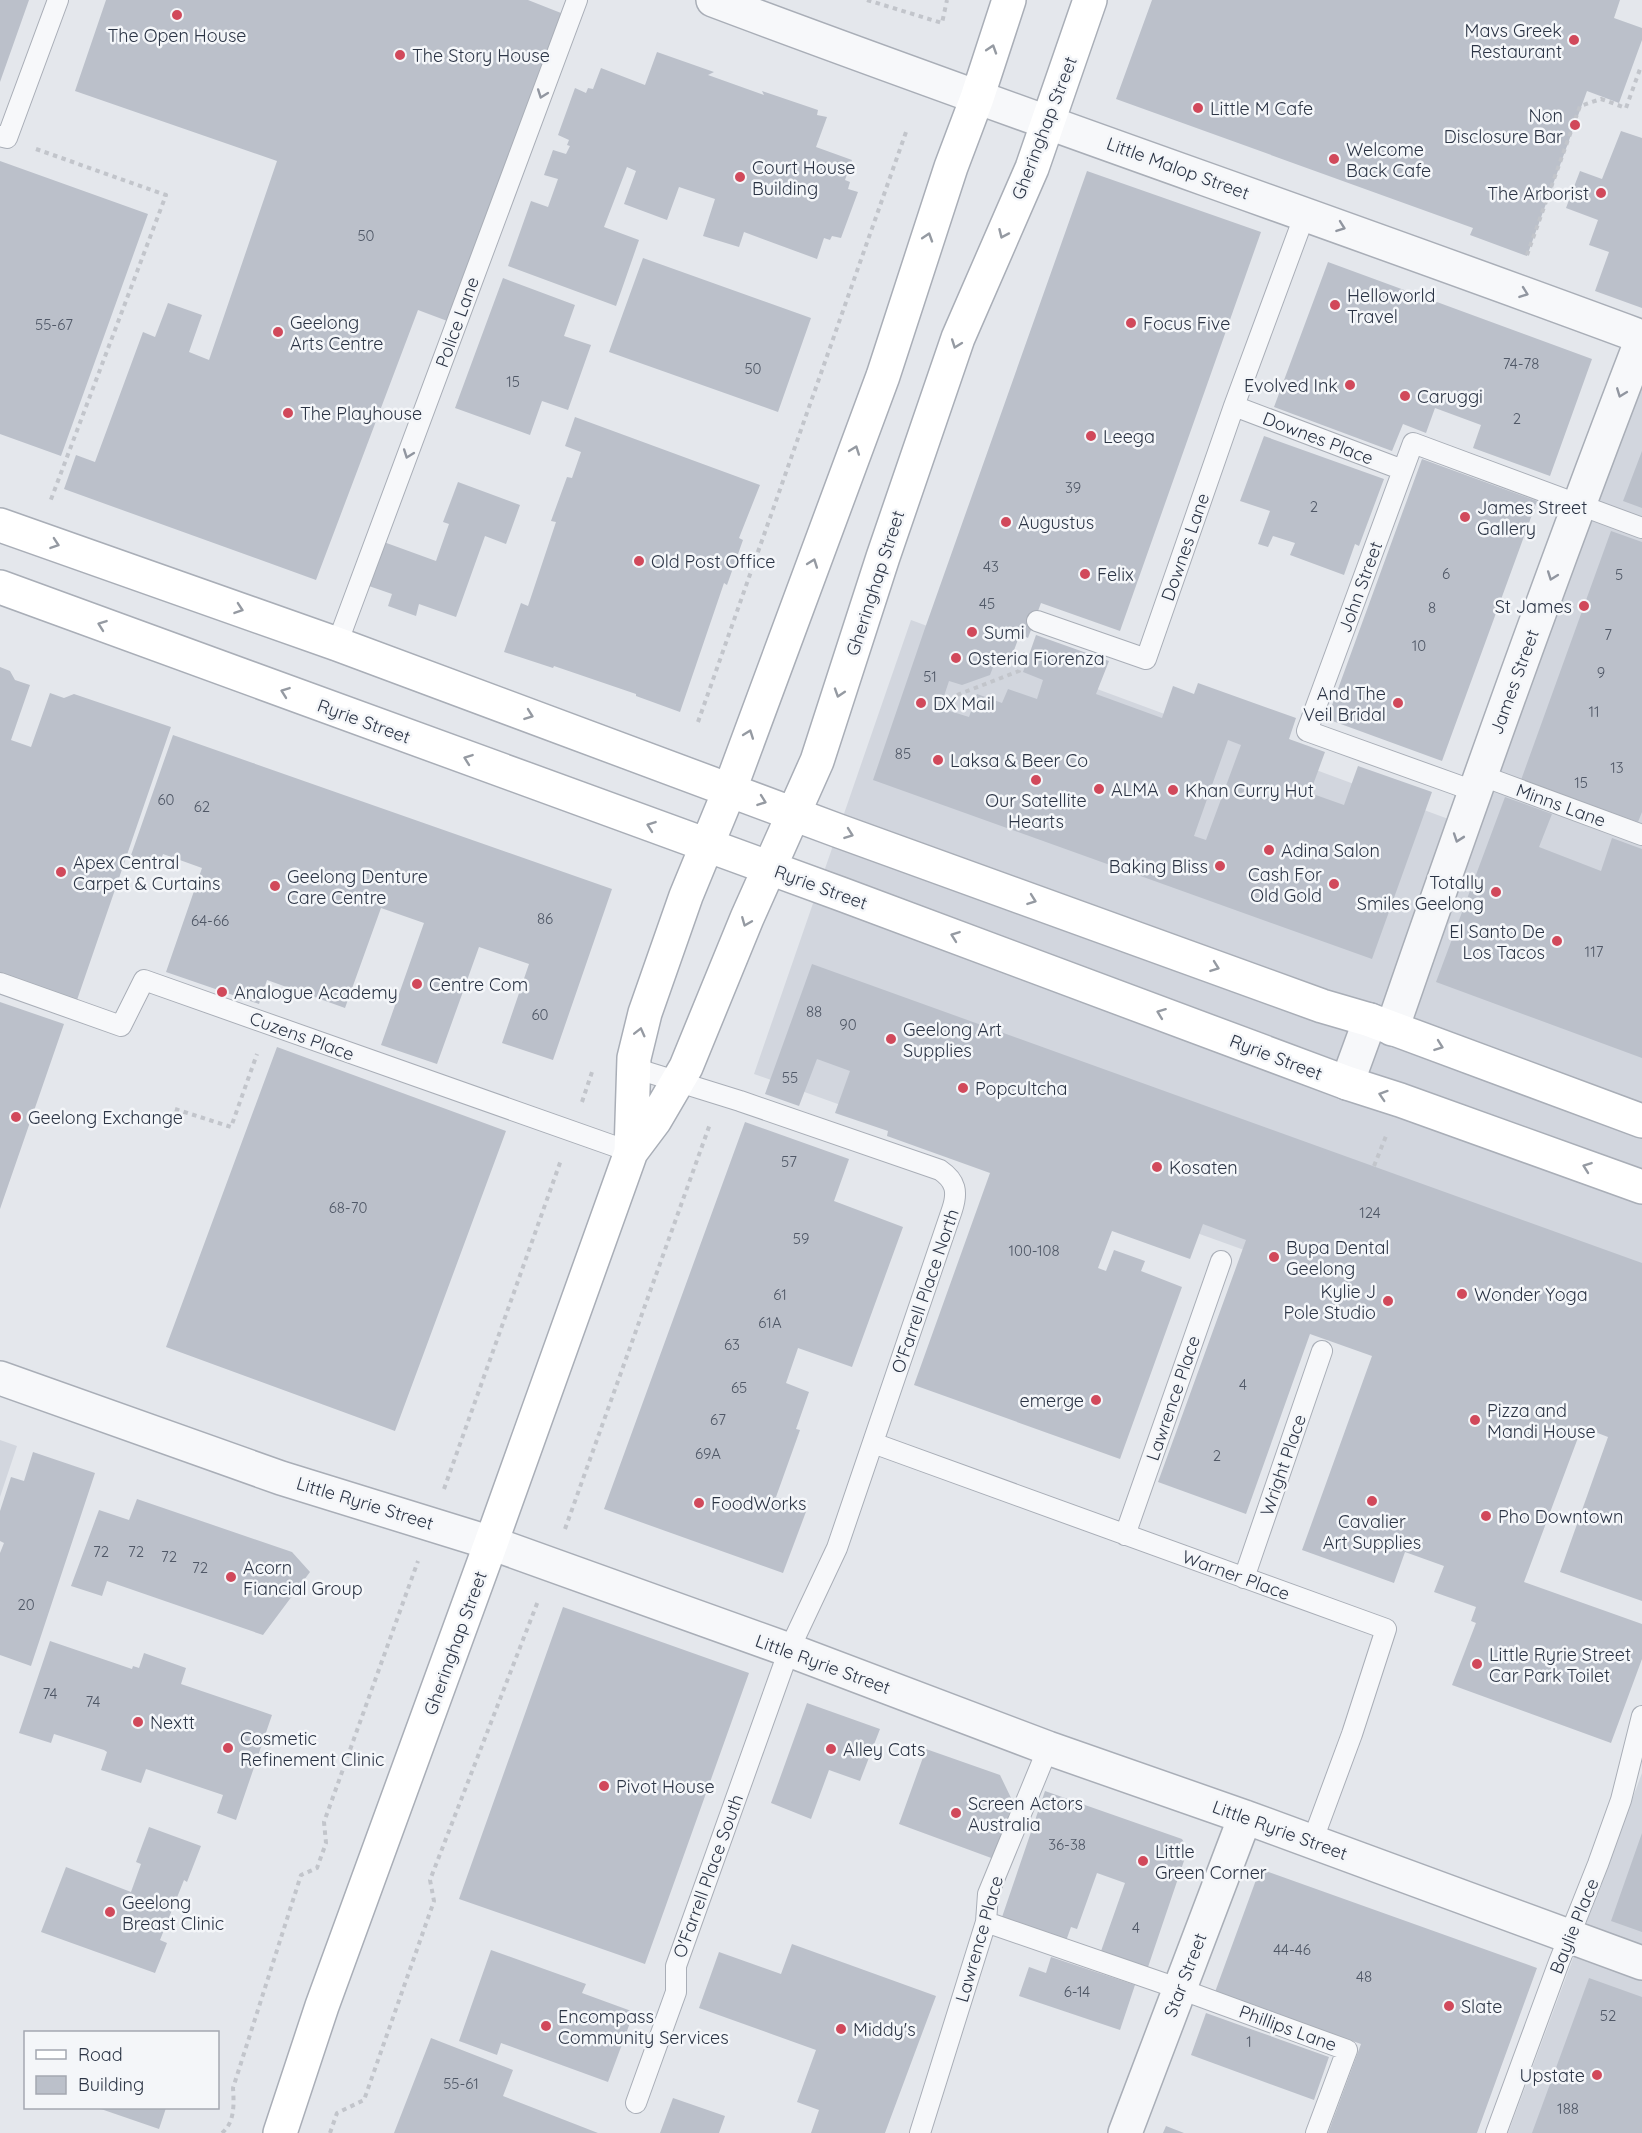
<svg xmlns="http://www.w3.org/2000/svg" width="1642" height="2133" viewBox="0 0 1642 2133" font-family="Quicksand,sans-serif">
<rect width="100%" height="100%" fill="#e4e7ec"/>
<!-- built -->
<path fill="#d2d6de" d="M1642,382V1393L754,1074L911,620L1470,827Z
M0,1440L17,1446L0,1497Z
M1642,1773V2133H1508Z"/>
<!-- building -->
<path fill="#bbc0ca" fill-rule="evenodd" d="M0,0H29L0,82Z
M106,0H528L561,13L450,322L418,310L316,580L64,489L76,455L95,462L143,332L155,337L168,303L202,315L189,352L209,360L277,161L75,91Z
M1152,0H1620L1614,18L1642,28V40L1619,103L1587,91L1527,256L1470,235L1473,228L1116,99Z
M657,52L714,72L708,75L764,95L762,91L818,110L817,115L827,117L816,147L852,160L845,180L850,182L848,189L858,192L841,238L832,236L830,240L824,238L817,259L744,232L739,247L703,236L715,199L679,187L667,220L624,204L636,171L627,167L604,227L639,240L616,306L508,266L531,201L548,207L558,179L544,175L553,150L566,154L570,146L567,145L569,140L558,135L575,88L586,93L588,88L593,89L601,68L645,85Z
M1621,131L1642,138V308L1595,291L1609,252L1589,245L1598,220L1566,208L1580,171L1602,179Z
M0,161L148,214L61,456L0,434Z
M1087,171L1261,232L1120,631L1041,603L1028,638L1020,634L1010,661L997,657L990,675L962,685L949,681L940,708L969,717L977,694L1002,703L1008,689L1037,699L1043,680L1023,672L1036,635L1109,661L1096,694L1162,718L1173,686L1194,694L1198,683L1296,718L1289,739L1325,752L1310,793L1344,805L1358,766L1432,792L1372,959L873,780L924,631ZM1228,740L1241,745L1206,840L1194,836Z
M643,258L811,318L778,412L609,352Z
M1328,262L1592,359L1550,476L1473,448L1481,425L1435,408L1426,433L1403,424L1392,451L1274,407Z
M503,278L575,305L564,336L591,345L568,410L542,401L530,435L455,408Z
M575,417L760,485L739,538L743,540L727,585L724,583L680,712L636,696V694L554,666L553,668L504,652L521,603L528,606L556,522L551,521L567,477L572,478L581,452L565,446Z
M1264,436L1384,479L1359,546L1355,544L1344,575L1290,555L1295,543L1273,536L1268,547L1258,544L1270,511L1240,501Z
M1642,451V508L1623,501Z
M1422,459L1537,501L1442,761L1327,719Z
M458,482L520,505L506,544L485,536L456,617L419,604L416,616L388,606L392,594L366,585L381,541L436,561L449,524L443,522Z
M1611,531L1642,542V812L1638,822L1521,780Z
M0,667L10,671L15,680L30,685L11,740L31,747L50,693L64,698L74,694L171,727L77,1000L0,973Z
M173,735L612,889L553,1060L502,1043L529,964L479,947L437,1064L381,1045L424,923L381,908L345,1008L267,980L259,1004L166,972L202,868L163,854L158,868L130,858Z
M1505,797L1552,814L1539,847L1601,871L1612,838L1642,849V1058L1436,982Z
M812,964L1642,1263V1601L1560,1572L1608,1437L1582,1427L1524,1582L1642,1624V1659L1611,1743L1452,1685L1476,1623L1471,1621L1476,1607L1434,1592L1444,1566L1405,1552L1394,1583L1302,1550L1372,1356L1310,1334L1246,1514L1158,1482L1246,1240L1203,1224L1190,1259L1112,1231L1098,1268L1106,1271L1114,1250L1145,1261L1141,1271L1182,1287L1120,1459L914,1385L990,1173L887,1136L888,1131L835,1113L850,1071L817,1059L799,1106L765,1094Z
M0,1002L64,1024L0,1209Z
M277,1047L506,1131L395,1431L166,1347Z
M745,1122L849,1159L834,1201L903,1227L852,1367L798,1348L786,1383L809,1392L796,1429L800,1430L776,1497L807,1509L783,1573L604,1509Z
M33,1452L95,1473L31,1666L0,1655V1553L4,1543L0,1541V1511L11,1477L24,1481Z
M137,1499L292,1552L310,1572L263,1635L107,1581L102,1596L71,1586L99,1510L129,1520Z
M563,1607L749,1673L645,1964L459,1899Z
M50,1641L132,1669L133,1666L139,1668L144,1653L186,1668L181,1684L272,1715L236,1820L217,1813L223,1795L146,1769L141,1783L101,1770L107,1752L104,1750L54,1734L51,1743L19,1733Z
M807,1703L880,1729L860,1781L829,1770L811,1819L771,1803Z
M926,1749L1000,1775L1013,1802L994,1859L899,1824Z
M1045,1791L1182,1839L1188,1849L1147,1970L1100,1954L1125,1883L1097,1873L1077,1929L1071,1927L1066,1941L1001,1920Z
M149,1827L201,1846L187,1882L184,1880L160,1940L167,1943L155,1973L41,1932L66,1867L131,1892L141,1864L136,1862Z
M1642,1833V1932L1611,1921Z
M1260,1869L1537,1968L1477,2133H1328L1361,2044L1215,1992Z
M792,1944L936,1996L885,2133H811L819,2110L797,2102L816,2050L699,2008L719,1952L781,1974Z
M491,1950L586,1984L582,1993L634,2012L608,2082L501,2043L497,2055L459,2041Z
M1051,1957L1135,1985L1120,2030L1019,1996L1029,1967L1046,1973Z
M1589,1978L1642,1997V2133H1532Z
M1206,2013L1329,2057L1314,2100L1191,2055Z
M431,2038L513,2070L503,2096L598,2133H394Z
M673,2098L725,2116L719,2133H660Z
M98,2108H166L159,2129Z
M1166,2126L1184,2133H1163Z"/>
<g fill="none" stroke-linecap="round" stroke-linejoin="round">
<!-- lane casing -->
<g stroke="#a9aeb7" stroke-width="22">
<path id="lane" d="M0,136L7,138L58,0
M1234,406L1403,470
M1037,621L1146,659L1234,406L1305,214
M337,644L577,0
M1480,775L1642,835
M1474,791L1307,731L1413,443L1642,528
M0,983L121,1026L144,980L631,1152
M634,1068L740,1101L940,1170C956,1181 958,1192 952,1210L837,1548L789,1650L676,1966V1992L636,2103
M873,1443L1386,1629L1352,1734L1312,1842
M1125,1535L1221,1261
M1244,1578L1322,1351
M986,1922L1180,1989L1347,2050L1316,2133
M920,2133L986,1922L988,1894L1048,1748
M1496,2133L1559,1962L1598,1864L1621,1800L1642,1716"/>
</g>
<!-- street casing -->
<g stroke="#a9aeb7" stroke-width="36">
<path id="street" d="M713,0C1021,116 1333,222 1642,337
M1392,1029C1472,797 1554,567 1642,339
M1347,1083L1370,1020
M0,1378L281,1478L491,1543L789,1650L1048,1748L1245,1817L1642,1963
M1125,2133L1245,1817"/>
</g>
<!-- secondary casing -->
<g stroke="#a9aeb7" stroke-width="36">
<path id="secondary" d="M0,525L337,644L839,831L1322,1006L1370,1020L1642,1121
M0,587L841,894L1347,1083L1400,1100L1642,1187
M631,1152L634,1058L645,1013L686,896L730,789L883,376L951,167L977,98L1009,0
M280,2133L322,2006L491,1543L631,1152L655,1120L686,1067L747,918L817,761L883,557L958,338L1032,168L1090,0"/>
</g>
<!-- path -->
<path stroke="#c2c5cb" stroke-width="4" stroke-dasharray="4.5 4.5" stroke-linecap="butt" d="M867,0L942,23L947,0
M36,149L166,195L50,502
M1527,255L1580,106L1601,99L1626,108L1640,69L1642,70
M957,695L1019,671L1026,650
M698,722L906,132
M582,1102L593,1069
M175,1109L231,1127L257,1054
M1374,1166L1386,1136
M444,1489L561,1160
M565,1529L710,1124
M222,2133C235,2122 234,2104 233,2088L301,1875L317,1868L326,1843L324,1822L418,1561
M330,2133L337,2113L364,2100L434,1901L430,1880L538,1601"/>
<!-- lane -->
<use href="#lane" stroke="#f7f8fa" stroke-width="20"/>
<!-- street -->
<use href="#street" stroke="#f7f8fa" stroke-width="33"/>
<!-- secondary -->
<use href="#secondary" stroke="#fff" stroke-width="33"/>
</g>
<!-- one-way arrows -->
<defs><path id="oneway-chevron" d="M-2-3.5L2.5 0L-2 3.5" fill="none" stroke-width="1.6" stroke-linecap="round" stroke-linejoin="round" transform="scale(1.5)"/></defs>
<g stroke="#959aa2">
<use href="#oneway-chevron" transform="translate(992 49) rotate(-72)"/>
<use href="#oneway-chevron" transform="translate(1003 234) rotate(114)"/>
<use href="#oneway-chevron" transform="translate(928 237) rotate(-72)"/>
<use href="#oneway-chevron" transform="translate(956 344) rotate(110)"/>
<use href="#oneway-chevron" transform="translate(855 450) rotate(-70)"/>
<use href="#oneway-chevron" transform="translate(55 544) rotate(19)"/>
<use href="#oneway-chevron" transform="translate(813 563) rotate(-70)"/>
<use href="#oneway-chevron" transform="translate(239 609) rotate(19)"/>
<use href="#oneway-chevron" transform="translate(102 625) rotate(-160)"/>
<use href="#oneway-chevron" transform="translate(285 692) rotate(-160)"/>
<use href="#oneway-chevron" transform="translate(839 693) rotate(108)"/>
<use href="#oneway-chevron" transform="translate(529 715) rotate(20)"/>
<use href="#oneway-chevron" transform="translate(749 734) rotate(-70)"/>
<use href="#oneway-chevron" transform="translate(468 759) rotate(-160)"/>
<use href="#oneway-chevron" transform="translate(762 801) rotate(20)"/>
<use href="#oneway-chevron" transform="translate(651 826) rotate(-160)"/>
<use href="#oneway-chevron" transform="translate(849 834) rotate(20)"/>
<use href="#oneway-chevron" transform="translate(1032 900) rotate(20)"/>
<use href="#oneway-chevron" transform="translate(746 922) rotate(112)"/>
<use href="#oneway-chevron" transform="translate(955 936) rotate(-160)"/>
<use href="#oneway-chevron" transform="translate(1215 967) rotate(20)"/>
<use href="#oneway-chevron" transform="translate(1161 1013) rotate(-159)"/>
<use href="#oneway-chevron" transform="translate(640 1032) rotate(-76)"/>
<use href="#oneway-chevron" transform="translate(1439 1046) rotate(20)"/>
<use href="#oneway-chevron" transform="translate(1383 1095) rotate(-162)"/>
<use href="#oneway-chevron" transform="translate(1587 1167) rotate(-160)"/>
</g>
<g stroke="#9196a0">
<use href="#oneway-chevron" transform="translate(542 94) rotate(110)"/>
<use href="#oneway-chevron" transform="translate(1341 227) rotate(20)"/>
<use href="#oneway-chevron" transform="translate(1524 293) rotate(20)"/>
<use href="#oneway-chevron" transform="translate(1621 393) rotate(111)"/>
<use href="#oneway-chevron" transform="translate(408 454) rotate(110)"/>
<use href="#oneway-chevron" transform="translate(1552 576) rotate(110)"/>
<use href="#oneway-chevron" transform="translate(1458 838) rotate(109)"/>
</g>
<!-- markers -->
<g fill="#d1495b" stroke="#f4f6f9" stroke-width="2">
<circle cx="177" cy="15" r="6"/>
<circle cx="1574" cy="40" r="6"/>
<circle cx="400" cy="55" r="6"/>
<circle cx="1198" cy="108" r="6"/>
<circle cx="1575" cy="125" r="6"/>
<circle cx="1334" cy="159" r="6"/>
<circle cx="740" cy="177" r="6"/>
<circle cx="1601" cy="193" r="6"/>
<circle cx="1335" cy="305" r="6"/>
<circle cx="1131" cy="323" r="6"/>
<circle cx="278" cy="332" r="6"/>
<circle cx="1350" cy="385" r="6"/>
<circle cx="1405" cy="396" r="6"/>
<circle cx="288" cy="413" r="6"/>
<circle cx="1091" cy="436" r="6"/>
<circle cx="1465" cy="517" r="6"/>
<circle cx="1006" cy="522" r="6"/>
<circle cx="639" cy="561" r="6"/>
<circle cx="1085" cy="574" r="6"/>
<circle cx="1584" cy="606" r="6"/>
<circle cx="972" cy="632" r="6"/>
<circle cx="956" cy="658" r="6"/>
<circle cx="921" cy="703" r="6"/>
<circle cx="1398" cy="703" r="6"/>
<circle cx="938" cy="760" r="6"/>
<circle cx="1036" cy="780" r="6"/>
<circle cx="1099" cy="789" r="6"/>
<circle cx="1173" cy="790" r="6"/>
<circle cx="1269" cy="850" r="6"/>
<circle cx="1220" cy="866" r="6"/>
<circle cx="61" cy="872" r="6"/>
<circle cx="1334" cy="884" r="6"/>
<circle cx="275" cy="886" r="6"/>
<circle cx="1496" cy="892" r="6"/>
<circle cx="1557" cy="941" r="6"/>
<circle cx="417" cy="984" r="6"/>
<circle cx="222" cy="992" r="6"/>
<circle cx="891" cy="1039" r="6"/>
<circle cx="963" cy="1088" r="6"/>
<circle cx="16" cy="1117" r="6"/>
<circle cx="1157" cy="1167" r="6"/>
<circle cx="1274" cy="1257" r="6"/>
<circle cx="1462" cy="1294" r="6"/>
<circle cx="1388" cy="1301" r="6"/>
<circle cx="1096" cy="1400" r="6"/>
<circle cx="1475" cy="1420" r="6"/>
<circle cx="1372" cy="1501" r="6"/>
<circle cx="699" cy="1503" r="6"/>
<circle cx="1486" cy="1516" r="6"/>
<circle cx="231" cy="1577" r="6"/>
<circle cx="1477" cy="1664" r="6"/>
<circle cx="138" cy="1722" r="6"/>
<circle cx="228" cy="1748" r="6"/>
<circle cx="831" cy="1749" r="6"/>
<circle cx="604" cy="1786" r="6"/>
<circle cx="956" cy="1813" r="6"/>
<circle cx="1143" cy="1861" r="6"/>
<circle cx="110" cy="1912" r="6"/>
<circle cx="1449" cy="2006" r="6"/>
<circle cx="546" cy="2026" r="6"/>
<circle cx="841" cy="2029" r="6"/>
<circle cx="1597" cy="2075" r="6"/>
</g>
<g text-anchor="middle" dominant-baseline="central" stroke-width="5" stroke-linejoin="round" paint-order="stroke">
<!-- number labels -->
<g font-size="15" fill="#4f5766">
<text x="366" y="235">50</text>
<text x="54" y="324">55-67</text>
<text x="1521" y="363">74-78</text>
<text x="753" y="368">50</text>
<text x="513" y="381">15</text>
<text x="1517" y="418">2</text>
<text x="1073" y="487">39</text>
<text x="1314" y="506">2</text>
<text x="991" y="566">43</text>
<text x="1446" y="573">6</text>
<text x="1619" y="574">5</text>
<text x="987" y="603">45</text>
<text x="1432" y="607">8</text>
<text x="1608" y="634">7</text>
<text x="1419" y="645">10</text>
<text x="1601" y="672">9</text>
<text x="930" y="676">51</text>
<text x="1594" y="711">11</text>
<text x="903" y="753">85</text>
<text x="1617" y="767">13</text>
<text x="1581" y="782">15</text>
<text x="166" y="799">60</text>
<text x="202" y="806">62</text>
<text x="545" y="918">86</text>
<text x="210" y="920">64-66</text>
<text x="1594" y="951">117</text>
<text x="814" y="1011">88</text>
<text x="540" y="1014">60</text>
<text x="848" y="1024">90</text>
<text x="790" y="1077">55</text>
<text x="789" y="1161">57</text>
<text x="348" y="1207">68-70</text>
<text x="1370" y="1212">124</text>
<text x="801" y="1238">59</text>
<text x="1034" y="1250">100-108</text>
<text x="780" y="1294">61</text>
<text x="770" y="1322">61A</text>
<text x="732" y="1344">63</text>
<text x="1243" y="1384">4</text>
<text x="739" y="1387">65</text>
<text x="718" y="1419">67</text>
<text x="708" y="1453">69A</text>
<text x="1217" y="1455">2</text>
<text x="101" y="1551">72</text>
<text x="136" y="1551">72</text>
<text x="169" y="1556">72</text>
<text x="200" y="1567">72</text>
<text x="26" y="1604">20</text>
<text x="50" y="1693">74</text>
<text x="93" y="1701">74</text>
<text x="1067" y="1844">36-38</text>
<text x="1136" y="1927">4</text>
<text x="1292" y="1949">44-46</text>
<text x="1364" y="1976">48</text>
<text x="1077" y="1991">6-14</text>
<text x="1608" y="2015">52</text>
<text x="1249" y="2041">1</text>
<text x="461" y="2083">55-61</text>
<text x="1568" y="2108">188</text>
</g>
<!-- poi labels -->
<g font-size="18" fill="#2b3445" stroke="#f4f6f9" text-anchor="start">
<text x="1562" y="30" text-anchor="end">Mavs Greek<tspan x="1562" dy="21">Restaurant</tspan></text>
<text x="177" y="35" text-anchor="middle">The Open House</text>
<text x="412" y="55">The Story House</text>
<text x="1210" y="108">Little M Cafe</text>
<text x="1563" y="115" text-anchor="end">Non<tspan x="1563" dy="21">Disclosure Bar</tspan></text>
<text x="1346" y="149">Welcome<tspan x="1346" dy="21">Back Cafe</tspan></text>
<text x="752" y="167">Court House<tspan x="752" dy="21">Building</tspan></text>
<text x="1589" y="193" text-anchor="end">The Arborist</text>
<text x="1347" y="295">Helloworld<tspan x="1347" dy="21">Travel</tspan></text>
<text x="290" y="322">Geelong<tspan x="290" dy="21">Arts Centre</tspan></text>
<text x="1143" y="323">Focus Five</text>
<text x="1338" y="385" text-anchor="end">Evolved Ink</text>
<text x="1417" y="396">Caruggi</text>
<text x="300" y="413">The Playhouse</text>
<text x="1103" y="436">Leega</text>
<text x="1477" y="507">James Street<tspan x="1477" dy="21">Gallery</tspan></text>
<text x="1018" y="522">Augustus</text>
<text x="651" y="561">Old Post Office</text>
<text x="1097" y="574">Felix</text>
<text x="1572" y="606" text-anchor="end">St James</text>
<text x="984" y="632">Sumi</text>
<text x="968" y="658">Osteria Fiorenza</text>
<text x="1386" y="693" text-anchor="end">And The<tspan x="1386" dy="21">Veil Bridal</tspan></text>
<text x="933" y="703">DX Mail</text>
<text x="950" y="760">Laksa &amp; Beer Co</text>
<text x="1111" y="789">ALMA</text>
<text x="1185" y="790">Khan Curry Hut</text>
<text x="1036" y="800" text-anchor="middle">Our Satellite<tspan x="1036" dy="21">Hearts</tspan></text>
<text x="1281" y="850">Adina Salon</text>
<text x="73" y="862">Apex Central<tspan x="73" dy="21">Carpet &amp; Curtains</tspan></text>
<text x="1208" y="866" text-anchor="end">Baking Bliss</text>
<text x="1322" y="874" text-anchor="end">Cash For<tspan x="1322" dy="21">Old Gold</tspan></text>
<text x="287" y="876">Geelong Denture<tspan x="287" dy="21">Care Centre</tspan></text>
<text x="1484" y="882" text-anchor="end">Totally<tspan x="1484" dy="21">Smiles Geelong</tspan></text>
<text x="1545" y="931" text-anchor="end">El Santo De<tspan x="1545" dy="21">Los Tacos</tspan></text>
<text x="429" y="984">Centre Com</text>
<text x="234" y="992">Analogue Academy</text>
<text x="903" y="1029">Geelong Art<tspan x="903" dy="21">Supplies</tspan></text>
<text x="975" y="1088">Popcultcha</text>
<text x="28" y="1117">Geelong Exchange</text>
<text x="1169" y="1167">Kosaten</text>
<text x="1286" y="1247">Bupa Dental<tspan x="1286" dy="21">Geelong</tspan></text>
<text x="1376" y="1291" text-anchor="end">Kylie J<tspan x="1376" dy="21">Pole Studio</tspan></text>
<text x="1474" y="1294">Wonder Yoga</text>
<text x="1084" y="1400" text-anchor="end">emerge</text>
<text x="1487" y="1410">Pizza and<tspan x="1487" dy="21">Mandi House</tspan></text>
<text x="711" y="1503">FoodWorks</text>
<text x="1498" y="1516">Pho Downtown</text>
<text x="1372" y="1521" text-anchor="middle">Cavalier<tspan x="1372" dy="21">Art Supplies</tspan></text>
<text x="243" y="1567">Acorn<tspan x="243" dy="21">Fiancial Group</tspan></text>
<text x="1489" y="1654">Little Ryrie Street<tspan x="1489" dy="21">Car Park Toilet</tspan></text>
<text x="150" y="1722">Nextt</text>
<text x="240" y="1738">Cosmetic<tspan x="240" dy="21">Refinement Clinic</tspan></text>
<text x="843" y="1749">Alley Cats</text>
<text x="616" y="1786">Pivot House</text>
<text x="968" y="1803">Screen Actors<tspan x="968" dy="21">Australia</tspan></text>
<text x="1155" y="1851">Little<tspan x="1155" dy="21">Green Corner</tspan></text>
<text x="122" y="1902">Geelong<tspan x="122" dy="21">Breast Clinic</tspan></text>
<text x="1461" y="2006">Slate</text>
<text x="558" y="2016">Encompass<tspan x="558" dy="21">Community Services</tspan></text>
<text x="853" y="2029">Middy's</text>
<text x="1585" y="2075" text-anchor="end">Upstate</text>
</g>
<!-- street labels -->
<g font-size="18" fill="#2b3445" stroke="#f4f6f9">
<text transform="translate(1044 128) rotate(-69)">Gheringhap Street</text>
<text transform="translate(1178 168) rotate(20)">Little Malop Street</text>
<text transform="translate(457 322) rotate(-70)">Police Lane</text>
<text transform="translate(1318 438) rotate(21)">Downes Place</text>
<text transform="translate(1185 547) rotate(-71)">Downes Lane</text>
<text transform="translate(875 583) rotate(-72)">Gheringhap Street</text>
<text transform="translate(1360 587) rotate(-70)">John Street</text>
<text transform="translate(1514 682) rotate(-70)">James Street</text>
<text transform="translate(364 721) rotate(20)">Ryrie Street</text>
<text transform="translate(1561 805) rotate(20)">Minns Lane</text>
<text transform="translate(821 887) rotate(20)">Ryrie Street</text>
<text transform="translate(302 1036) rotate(20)">Cuzens Place</text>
<text transform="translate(1276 1057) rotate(21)">Ryrie Street</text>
<text transform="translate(925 1291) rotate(-71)">O'Farrell Place North</text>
<text transform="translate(1173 1398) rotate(-71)">Lawrence Place</text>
<text transform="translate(1283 1465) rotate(-71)">Wright Place</text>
<text transform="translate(365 1503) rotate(17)">Little Ryrie Street</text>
<text transform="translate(1236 1575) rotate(20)">Warner Place</text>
<text transform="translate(455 1643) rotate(-70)">Gheringhap Street</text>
<text transform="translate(823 1664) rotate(20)">Little Ryrie Street</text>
<text transform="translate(1280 1830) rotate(20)">Little Ryrie Street</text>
<text transform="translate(708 1876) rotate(-70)">O'Farrell Place South</text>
<text transform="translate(1574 1926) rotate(-68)">Baylie Place</text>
<text transform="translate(979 1939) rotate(-74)">Lawrence Place</text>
<text transform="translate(1185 1975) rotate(-69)">Star Street</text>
<text transform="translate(1288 2028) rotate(20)">Phillips Lane</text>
</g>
</g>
<!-- legend -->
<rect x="24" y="2031" width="195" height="78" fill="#f4f6f9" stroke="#a4a8b1" stroke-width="1.5"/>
<rect x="36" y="2050" width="30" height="9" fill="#ffffff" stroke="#a4a8b1" stroke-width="1.5"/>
<text x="78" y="2061" font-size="18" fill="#2b3445">Road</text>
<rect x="36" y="2076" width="30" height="18" fill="#bbc0ca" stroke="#a4a8b1" stroke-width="1.5"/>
<text x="78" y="2091" font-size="18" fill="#2b3445">Building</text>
</svg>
